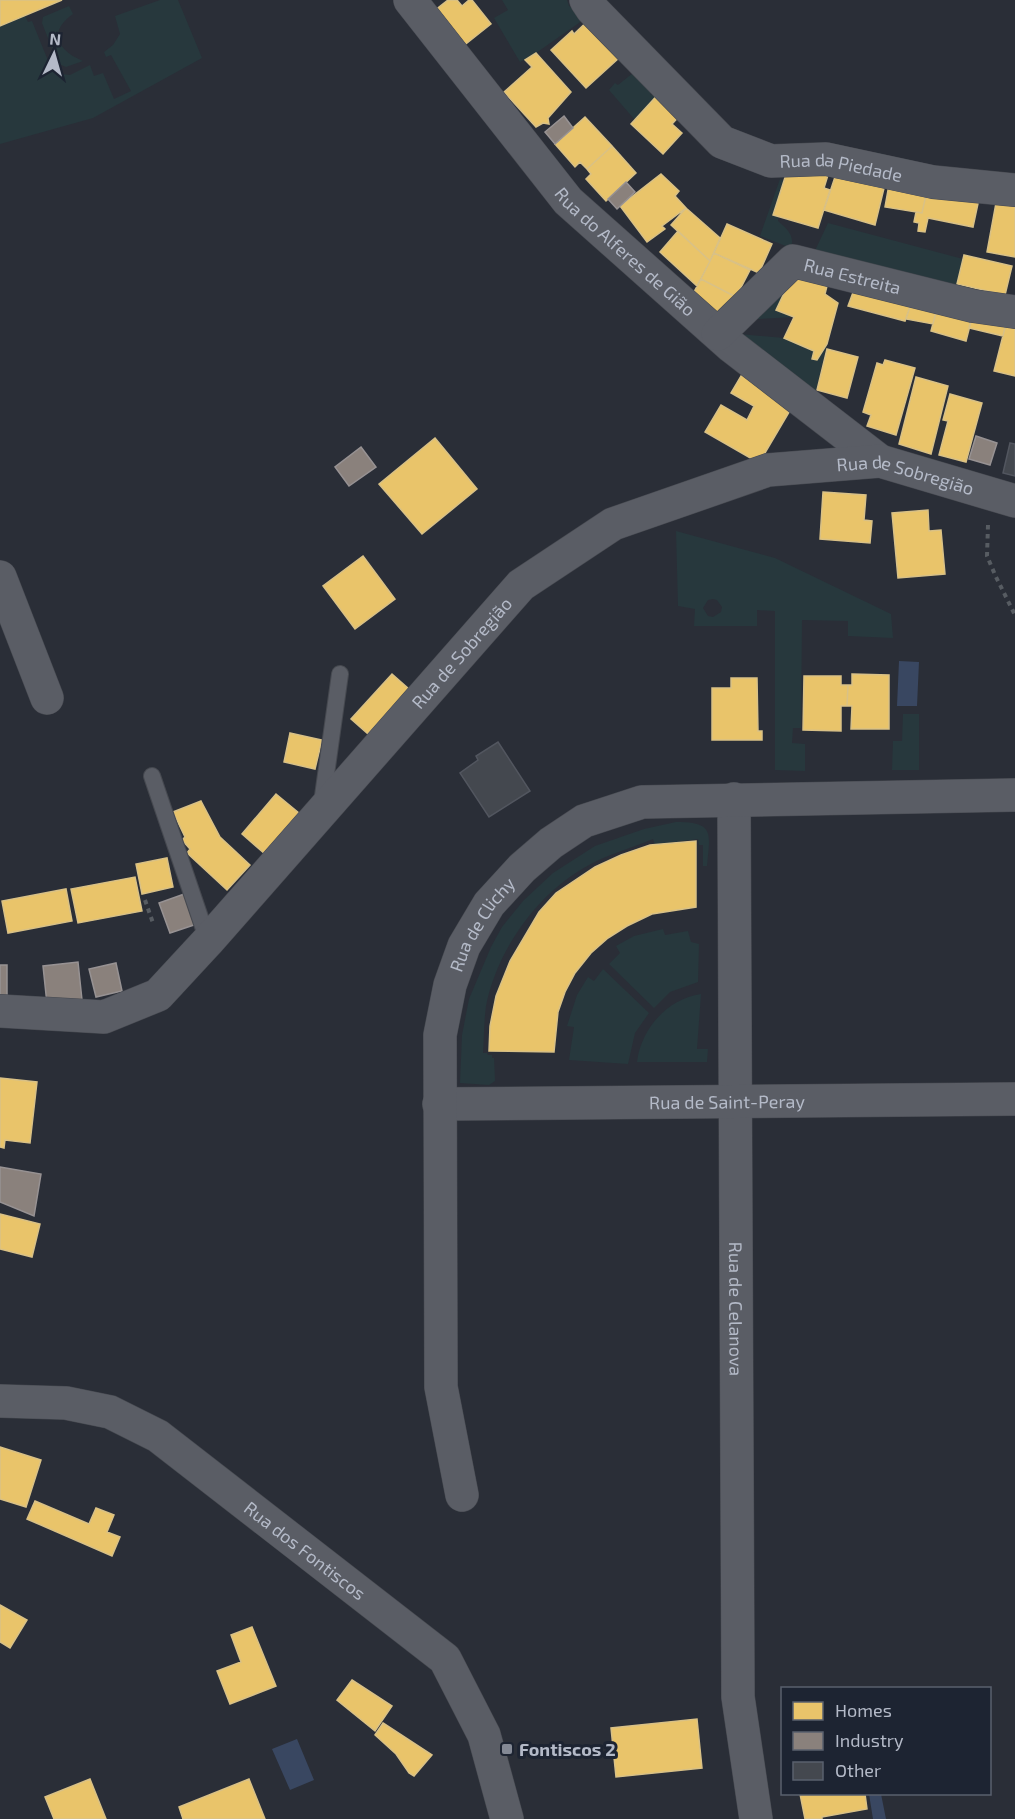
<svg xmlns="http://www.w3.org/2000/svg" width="1015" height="1819" viewBox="0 0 1015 1819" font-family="'Exo 2',sans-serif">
<rect width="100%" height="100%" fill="#2a2e37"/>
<!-- green -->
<path fill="#27383d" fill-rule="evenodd" d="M160,0H178L202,58L93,118L0,144V26L25,16L28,22L32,21L49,63L54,70L61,74L70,75L90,65L94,76L103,73L114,99L131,91L111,55L106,57L104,52L113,45L120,34L115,16Z
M502,0H567L569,6L586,18L536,53L520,62L494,18L508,10Z
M69,6L73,14C47,32 58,51 83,61L66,67L59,64L57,61L42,23L43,17Z
M638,69L656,86L650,94L656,97L635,120L609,90L615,83L618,85Z
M780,179L784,181L778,221C787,229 795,235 791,248L760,236Z
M828,223L963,259L957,283L968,286L966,298L812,257Z
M795,270L776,310L794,317L742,320Z
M739,334L784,338L814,351L812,359L817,360L827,344L815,395Z
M676,531L775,558L891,614L893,638L848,636V621L802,620L801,728H793L792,743L805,744V771L775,770V611L757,610V626H694L695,609L678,606ZM713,599L717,600L722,607L721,612L713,617L708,616L703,608L708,600Z
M903,714H919V770H892L893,741H902Z
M676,822C715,822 710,833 707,866H703V845H699L698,839L655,845L653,839C632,848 609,854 589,865C538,892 497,950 486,1006C484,1021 484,1037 483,1053H487L488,1055H492V1058H494L495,1081L489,1085L460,1083L462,1035L469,999L491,947L502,927L523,901L553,873L595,846L644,829Z
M663,929L665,935L688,931L691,942L699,944L698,982L670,992L654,1008L609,964L620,953L616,946L634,936Z
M603,969L649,1013L635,1033L628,1064L569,1060L574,1027L567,1026L577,995L588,977L594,981Z
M701,994L697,1049H708L707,1062H637C641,1029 667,999 701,994Z"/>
<!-- water -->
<path fill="#394761" d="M899,661L919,662L917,706H897Z
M297,1739L314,1780L290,1790L272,1749Z
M869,1794H881L886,1819H873Z"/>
<!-- homes -->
<path fill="#e9c46a" stroke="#d9c186" stroke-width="1.5" d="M0,0H62L0,26Z
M448,0H457L462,6L469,0H472L491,24L457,51L429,15Z
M591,18L619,58L586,88L551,50L572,31L574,34Z
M536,53L571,92L548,118L549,124L543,123L536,127L504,92L532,67L525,60Z
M662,90L685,110L672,124L682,133L663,154L631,124Z
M585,117L612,146L587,169L580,162L575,167L555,144Z
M612,146L636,173L606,201L586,179L591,174L587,169Z
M789,165L828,175L824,188L830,190L818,228L773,215Z
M838,168L886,180L875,225L824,210Z
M661,174L679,191L675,196L686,208L662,226L665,229L647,242L620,206Z
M890,179L928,186L922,213L885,207Z
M928,186L980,194L973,227L928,218L925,232L918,231L919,223L914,222L916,212L922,213Z
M998,192L1015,195V257L987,252Z
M686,208L720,238L710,261L671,225Z
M727,224L772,244L759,273L714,253Z
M678,231L710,261L697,286L660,252Z
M714,253L750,270L736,297L701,279Z
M964,255L1012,266L1005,295L957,284Z
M795,270L830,274L825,294L838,303L827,344L817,360L812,359L814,351L784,338L794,317L776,310Z
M701,279L736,297L723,320L688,303Z
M858,279L914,295L905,321L848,306Z
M914,295L939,301L933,324L906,319Z
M939,301L974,310L966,341L931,331Z
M974,310L1007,318L1003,336L969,328Z
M1009,312L1015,314V376L994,371Z
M827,349L858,357L847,398L817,390Z
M885,360L915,368L896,435L867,426L871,415L863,412L877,363L883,365Z
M744,371L795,402L759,463L705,432L721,405L747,420L754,406L731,393Z
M916,377L948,386L931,454L899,444Z
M950,394L982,403L966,462L939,455L948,421L943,420Z
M435,438L477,489L422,534L379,484Z
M823,492L866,495L864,520L872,521L870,543L820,539Z
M928,510L929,531L941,530L945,574L898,578L892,513Z
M363,556L395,599L355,629L323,586Z
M392,674L409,689L368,734L351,719Z
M852,674L889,675V729H851L852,706H847L848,685H852Z
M804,676H841V685H848L847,706H841V731L803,730Z
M731,678H757L758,731H762V740H712V688H731Z
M290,733L322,740L315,769L284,762Z
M276,794L299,813L265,854L242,834Z
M201,801L220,837L250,865L227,890L187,853L190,849L182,840L185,837L173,812Z
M696,841V907L652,914L627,926L608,938L591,953L575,973L565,992L558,1012L554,1052L489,1051L490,1026L496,996L510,961L539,912L556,893L595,867L621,855L650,845Z
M167,858L173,887L142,894L136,864Z
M135,877L142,911L78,923L71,889Z
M66,889L72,921L8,933L2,901Z
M0,1078L37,1082L30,1143L5,1140L4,1148L0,1147Z
M0,1214L40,1224L32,1257L0,1249Z
M0,1447L41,1460L26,1507L0,1499Z
M35,1501L89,1524L96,1508L114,1515L107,1532L120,1537L112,1556L27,1519Z
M0,1605L27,1620L10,1648L0,1642Z
M252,1627L276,1686L230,1704L217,1671L241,1662L231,1635Z
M352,1680L392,1706L375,1731L337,1700Z
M697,1719L702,1768L616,1777L611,1728Z
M383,1723L432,1755L414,1776L409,1773L396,1754L375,1735Z
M90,1779L106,1819H54L45,1797Z
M249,1779L265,1819H183L179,1807Z
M800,1794H865L867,1809L822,1817V1819H805Z"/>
<!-- industry -->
<path fill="#8a817c" stroke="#979293" stroke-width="1.5" d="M564,116L573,128L555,144L545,132Z
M626,182L635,192L617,209L608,199Z
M976,436L997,443L990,465L969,459Z
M361,447L376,467L349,486L335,467Z
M187,893L197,924L170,933L159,903Z
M78,962L82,1000L47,1004L43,966Z
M116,963L122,991L96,997L89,969Z
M0,965H7V1000L0,1001Z
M0,1167L41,1174L34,1216L0,1202Z"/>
<!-- building -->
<path fill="#44484f" stroke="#52565f" stroke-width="1.5" d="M1010,443L1015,444V476L1003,473Z
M498,742L530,791L489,817L460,773L478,760L476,756Z"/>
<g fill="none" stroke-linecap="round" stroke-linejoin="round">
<!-- service casing -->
<g stroke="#464950" stroke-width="18">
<path id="service" d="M152,776L208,941
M322,803L340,674"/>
</g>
<!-- minor casing -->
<g stroke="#464950" stroke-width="34">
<g id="minor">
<path id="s1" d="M410,0L568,201L731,346L880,461"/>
<path id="s2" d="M586,0L592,9L722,142L771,161L826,159L933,182L1015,190"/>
<path id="s3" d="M718,334L793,261L973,306L1015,312"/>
<path d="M0,577L47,698"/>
<path id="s4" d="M734,799L738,1697L756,1819"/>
<path id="s5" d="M0,1011L104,1017L158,995L208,941L521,585L613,524L768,470L880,461L1015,501"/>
<path id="s6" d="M439,1104L1015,1099"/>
<path id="s7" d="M462,1495L441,1387L440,1035L450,985L464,946L489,904L522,868L551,843L584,821L642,802L1015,795"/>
</g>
</g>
<!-- tertiary casing -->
<g stroke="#464950" stroke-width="34">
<g id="tertiary">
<path id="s8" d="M0,1401L66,1403L110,1412L158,1436L445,1659L484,1735L507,1819"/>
</g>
</g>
<!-- path -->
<path stroke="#575c62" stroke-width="4" stroke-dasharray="4.5 4.5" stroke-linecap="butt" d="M988,525L987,556L996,577L1015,615
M145,900L153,923"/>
<!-- service -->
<use href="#service" stroke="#5a5d65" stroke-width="16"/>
<!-- minor -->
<use href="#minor" stroke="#5a5d65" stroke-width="33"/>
<!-- tertiary -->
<use href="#tertiary" stroke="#5a5d65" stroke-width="33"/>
</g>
<!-- markers -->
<rect fill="#848995" stroke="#1d2432" stroke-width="2" x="501" y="1743" width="12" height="12" rx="3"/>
<g text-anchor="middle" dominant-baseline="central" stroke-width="6" stroke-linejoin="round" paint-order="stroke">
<!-- street labels -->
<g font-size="18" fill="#b4bac8" stroke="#1d2432">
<text stroke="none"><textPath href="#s2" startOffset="320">Rua da Piedade</textPath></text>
<text stroke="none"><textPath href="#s1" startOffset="332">Rua do Alferes de Gião</textPath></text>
<text stroke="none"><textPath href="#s3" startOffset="166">Rua Estreita</textPath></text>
<text stroke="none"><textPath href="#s5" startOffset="1124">Rua de Sobregião</textPath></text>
<text stroke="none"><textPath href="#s5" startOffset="620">Rua de Sobregião</textPath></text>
<text stroke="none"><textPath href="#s7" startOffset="582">Rua de Clichy</textPath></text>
<text stroke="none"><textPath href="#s6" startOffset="288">Rua de Saint-Peray</textPath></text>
<text stroke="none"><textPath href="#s4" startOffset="510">Rua de Celanova</textPath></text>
<text stroke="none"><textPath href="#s8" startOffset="351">Rua dos Fontiscos</textPath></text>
</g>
<!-- poi labels -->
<g font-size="18" font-weight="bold" fill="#b4bac8" stroke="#1d2432" text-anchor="start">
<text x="519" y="1749">Fontiscos 2</text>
</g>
</g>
<!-- legend -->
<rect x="781" y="1687" width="210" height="108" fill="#1d2432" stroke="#59606e" stroke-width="1.5"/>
<rect x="793" y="1702" width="30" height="18" fill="#e9c46a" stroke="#59606e" stroke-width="1.5"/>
<text x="835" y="1717" font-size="18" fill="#b4bac8">Homes</text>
<rect x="793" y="1732" width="30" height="18" fill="#8a817c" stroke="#59606e" stroke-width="1.5"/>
<text x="835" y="1747" font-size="18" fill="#b4bac8">Industry</text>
<rect x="793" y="1762" width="30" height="18" fill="#44484f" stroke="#59606e" stroke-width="1.5"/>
<text x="835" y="1777" font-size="18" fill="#b4bac8">Other</text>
<!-- north arrow -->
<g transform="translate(54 54) rotate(5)" stroke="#1d2432" stroke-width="4.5" paint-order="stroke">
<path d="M0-4.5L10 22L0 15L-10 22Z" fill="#b4bac8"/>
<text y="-9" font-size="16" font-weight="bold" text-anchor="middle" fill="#b4bac8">N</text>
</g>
</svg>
